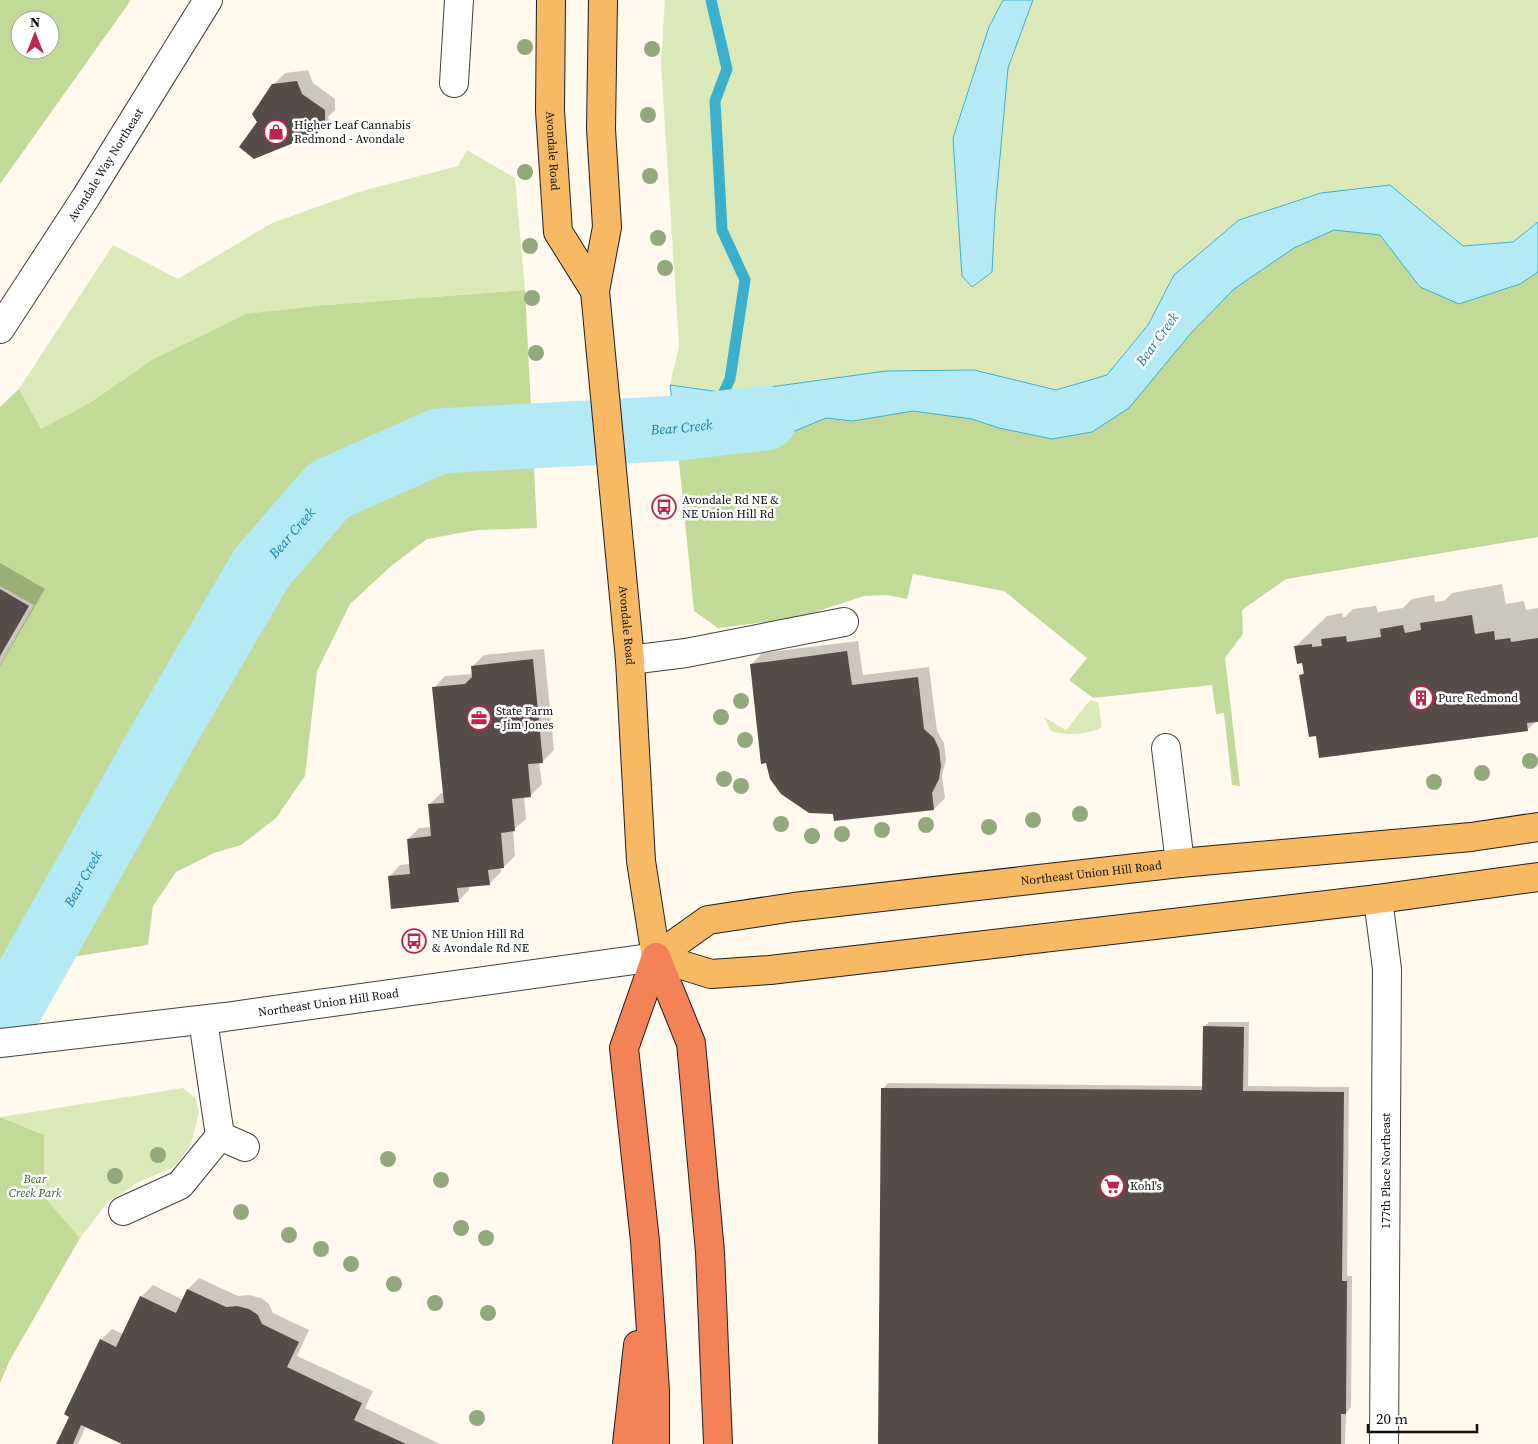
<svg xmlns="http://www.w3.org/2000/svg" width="1538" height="1444" viewBox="0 0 1538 1444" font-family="'Source Serif 4',serif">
<rect width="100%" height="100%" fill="#fff9ee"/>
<!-- green -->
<path fill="#dbe9b8" d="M665,0H1538V222L1513,242L1463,246L1390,185L1174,275L1148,325L1107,375L1055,391L974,370L886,371L727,393L670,385L679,346L661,63Z
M467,150L515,178L525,290L327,305L93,401L41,429L19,389L113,245L178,279L272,223L362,191L458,166Z
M1090,700L1098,702L1102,727C1091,735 1063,736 1051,731L1044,717L1066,730Z
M183,1088L196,1099L199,1113L191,1144L176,1166L138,1182L108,1202L80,1238L0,1156L44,1150L43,1135L1,1117Z"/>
<!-- forest -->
<path fill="#c2da97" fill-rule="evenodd" d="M0,0H131L0,184ZM20,20H50V50H20Z
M1334,230L1380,235L1420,287L1520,284L1538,272V537L1286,579L1242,610L1243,634L1225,658L1240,786L1232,785L1224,713L1216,714L1212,685L1093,698L1069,680L1087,658L1004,591L913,574L907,599L887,595L864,596L797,618L718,628L694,611L678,452L720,443L749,450L826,418L853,421L913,411L972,419L999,428L1052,439L1191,333L1234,289L1294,248Z
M525,290L537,528L477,530L427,539L391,566L350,604L317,671L305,776L276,818L241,845L214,853L176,872L153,906L148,945L0,968V665L34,605L0,586V407L19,389L41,429L93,401L152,360L246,314L327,305Z
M0,1117L44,1135V1197L80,1238L10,1360L0,1383Z"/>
<!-- water -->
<path fill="#b3eaf6" stroke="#3aaecd" d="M1003,0H1033L1008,68L995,212L992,272L972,287L962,276L953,138L989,27Z
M1390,185L1463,246L1513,242L1538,222V272L1520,284L1459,304L1420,287L1380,235L1334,230L1294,248L1234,289L1191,333L1129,408L1092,432L1052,439L999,428L972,419L913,411L853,421L826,418L749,450L720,443L678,452L670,385L727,393L886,371L974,370L1056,390L1107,375L1148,325L1174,275L1239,220L1321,193Z"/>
<!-- shadow -->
<path fill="#0003" d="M308,70L313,83L335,99V110L328,117L329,121L317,132L258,122L273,85L285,73Z
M0,563L45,589L0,666Z
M1502,584L1506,604L1524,601L1526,610L1538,608V720L1528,729L1317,734L1301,675L1305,671L1303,662L1296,646L1327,616L1342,613L1343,617H1345L1353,609L1376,606L1378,612L1403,608L1412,599L1434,595L1435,602L1444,601L1452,593Z
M858,641L863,675L929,667L937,731L944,743L946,760L942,776L945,798L934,809L834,813L751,665L762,653Z
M544,649L554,750L543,761L539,762L542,784L530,796H524L526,819L513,830L515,856L504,867H500L501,872L490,883L469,885V890L458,901L389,877L400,865L410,864L408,839L419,828L432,827L429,805L441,793H444L434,688L445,676L473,674V666L484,655Z
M1209,1022H1249L1248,1086L1349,1087L1347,1276H1352L1351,1407L1346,1413L1345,1444H879L883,1089L888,1083L1204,1086V1027Z
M199,1278L238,1296L249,1295L261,1298L269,1304L273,1313L309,1330L297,1356L373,1391L365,1408L440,1444H125L86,1426L78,1444H58L101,1340L112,1329L123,1334L141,1297L153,1285L183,1300L188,1289Z"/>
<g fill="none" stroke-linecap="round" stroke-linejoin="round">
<!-- stream -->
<path stroke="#3aaecd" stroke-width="11" d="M711,0L727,69L715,101L722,230L745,280L730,379L718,405"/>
<!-- river -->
<path stroke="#b3eaf6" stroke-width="65" id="s1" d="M0,1026L162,738L262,567L329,490L439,441L679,428L765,418"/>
</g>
<!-- building -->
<path fill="#564c4a" d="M297,81L302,94L325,110V122L317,127L318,133L254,159L239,147L257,122L252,114L272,84Z
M0,589L29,606L0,656Z
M1472,615L1475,634L1494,631L1495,640L1510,638L1511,642L1538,638V722L1527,723L1528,731L1319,758L1316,736L1309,737L1299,675L1304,674L1302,663L1297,664L1294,646L1312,644V647L1322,646L1321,639L1346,636L1347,642L1381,637L1380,629L1403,625L1405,633L1421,630L1420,623Z
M847,651L852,685L918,677L924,729L934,738L939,749L941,766L939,779L932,793L934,810L834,821L833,814L809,813L781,794L770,779L766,763L761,764L750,664Z
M533,659L543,763L528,764L531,797L512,799L515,831L501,833L504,868L488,870L490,885L457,888L459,902L391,909L388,876L410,874L407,839L431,836L428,804L444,803L432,687L465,684L472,677L471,666Z
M1203,1026L1244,1027L1243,1091L1344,1092L1342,1281H1347L1346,1414H1341V1444H878L881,1088L1202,1090Z
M187,1289L226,1307L237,1306L249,1309L258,1315L262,1324L299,1342L287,1367L362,1403L354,1420L406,1444H122L81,1425L73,1444H56L69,1417L64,1414L100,1339L116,1347L140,1296L176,1313Z"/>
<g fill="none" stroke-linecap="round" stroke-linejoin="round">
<!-- minor casing -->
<g stroke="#414141" stroke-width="30">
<g id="minor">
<path d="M454,83L459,0"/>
<path id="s2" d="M0,329L86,197L208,0"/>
<path d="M630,660L686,653L844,622"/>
<path d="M1166,748L1180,863"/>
<path d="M1378,899L1387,969L1384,1444"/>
<path id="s3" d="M0,1043L225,1017L656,957"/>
<path d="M220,1136L245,1147"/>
<path d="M123,1211L180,1185L220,1136L203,1020"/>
</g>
</g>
<!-- major casing -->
<g stroke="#1f1f1f" stroke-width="30">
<g id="major">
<path id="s4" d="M551,0L550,111L558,232L595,291"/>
<path id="s5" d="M603,0L601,129L607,227L595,291L630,660L641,861L656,957"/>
<path id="s6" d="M656,957L708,920L794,907L1180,863L1471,837L1538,827"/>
<path d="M656,957L711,974L770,970L1378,899L1538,877"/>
</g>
</g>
<!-- highway casing -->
<g stroke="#1f1f1f" stroke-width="30">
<path id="highway" d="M656,957L691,1043L710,1252L718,1444
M627,1444L638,1345
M655,1444V1391L645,1241L624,1048L656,957"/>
</g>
<!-- minor -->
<use href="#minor" stroke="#fff" stroke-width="28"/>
<!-- major -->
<use href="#major" stroke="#f8b965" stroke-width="28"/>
<!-- highway -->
<use href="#highway" stroke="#f48257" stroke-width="28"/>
</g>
<!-- trees -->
<g fill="#93a87c">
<circle cx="525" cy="47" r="8"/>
<circle cx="652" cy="49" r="8"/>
<circle cx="648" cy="115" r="8"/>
<circle cx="525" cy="172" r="8"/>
<circle cx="650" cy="176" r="8"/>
<circle cx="658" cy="238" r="8"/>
<circle cx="530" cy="246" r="8"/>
<circle cx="665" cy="268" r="8"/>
<circle cx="532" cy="298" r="8"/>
<circle cx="536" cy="353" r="8"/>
<circle cx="741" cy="701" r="8"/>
<circle cx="721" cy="717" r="8"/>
<circle cx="745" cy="740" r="8"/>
<circle cx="1530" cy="761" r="8"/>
<circle cx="1482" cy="773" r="8"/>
<circle cx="724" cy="779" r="8"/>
<circle cx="1434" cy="782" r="8"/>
<circle cx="741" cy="786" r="8"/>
<circle cx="1080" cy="814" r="8"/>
<circle cx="1033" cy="820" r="8"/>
<circle cx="781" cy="824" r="8"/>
<circle cx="926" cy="825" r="8"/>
<circle cx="989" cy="827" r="8"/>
<circle cx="882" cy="830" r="8"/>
<circle cx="842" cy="834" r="8"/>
<circle cx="812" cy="836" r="8"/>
<circle cx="158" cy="1155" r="8"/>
<circle cx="388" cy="1159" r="8"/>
<circle cx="115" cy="1176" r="8"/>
<circle cx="441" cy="1180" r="8"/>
<circle cx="241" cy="1212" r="8"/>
<circle cx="461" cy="1228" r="8"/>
<circle cx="289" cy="1235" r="8"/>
<circle cx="486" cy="1238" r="8"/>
<circle cx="321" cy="1249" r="8"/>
<circle cx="351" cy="1264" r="8"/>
<circle cx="394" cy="1284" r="8"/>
<circle cx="435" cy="1303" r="8"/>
<circle cx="488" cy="1313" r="8"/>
<circle cx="477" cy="1418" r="8"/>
</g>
<!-- icons -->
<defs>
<g id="shop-ring" transform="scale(1.25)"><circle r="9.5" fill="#fff" stroke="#be2649" stroke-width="1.5"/><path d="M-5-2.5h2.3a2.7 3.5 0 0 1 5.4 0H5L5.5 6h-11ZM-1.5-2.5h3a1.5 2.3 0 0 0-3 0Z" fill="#be2649"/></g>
<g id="bus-ring" transform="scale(1.25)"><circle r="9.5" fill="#fff" stroke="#be2649" stroke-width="1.5"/><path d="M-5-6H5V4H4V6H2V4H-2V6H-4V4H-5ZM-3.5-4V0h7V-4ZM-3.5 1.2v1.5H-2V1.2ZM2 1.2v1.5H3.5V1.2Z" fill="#be2649"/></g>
<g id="building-ring" transform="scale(1.25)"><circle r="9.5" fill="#fff" stroke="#be2649" stroke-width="1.5"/><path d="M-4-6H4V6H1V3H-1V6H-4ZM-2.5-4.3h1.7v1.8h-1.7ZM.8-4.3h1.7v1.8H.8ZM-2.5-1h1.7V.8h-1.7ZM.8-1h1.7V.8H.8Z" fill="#be2649"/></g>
<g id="office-ring" transform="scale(1.25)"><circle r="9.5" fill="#fff" stroke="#be2649" stroke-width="1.5"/><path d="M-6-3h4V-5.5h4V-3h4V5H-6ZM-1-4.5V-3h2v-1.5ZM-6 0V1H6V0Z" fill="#be2649"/></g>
<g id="supermarket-ring" transform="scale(1.25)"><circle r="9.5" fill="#fff" stroke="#be2649" stroke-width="1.5"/><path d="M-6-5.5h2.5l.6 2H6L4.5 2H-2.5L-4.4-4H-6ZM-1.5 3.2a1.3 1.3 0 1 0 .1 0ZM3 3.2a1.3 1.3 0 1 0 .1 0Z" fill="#be2649"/></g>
</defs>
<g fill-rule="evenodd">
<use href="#shop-ring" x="276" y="132"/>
<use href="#bus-ring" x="664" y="507"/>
<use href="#building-ring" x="1421" y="698"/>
<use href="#office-ring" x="479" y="718"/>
<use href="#bus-ring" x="414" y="941"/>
<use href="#supermarket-ring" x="1112" y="1186"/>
</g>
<g text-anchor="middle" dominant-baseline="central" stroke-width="5" stroke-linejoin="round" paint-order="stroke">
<!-- poi labels -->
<g font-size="12" fill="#0e0e0e" stroke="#fff" text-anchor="start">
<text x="294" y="125">Higher Leaf Cannabis<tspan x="294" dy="14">Redmond - Avondale</tspan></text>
<text x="682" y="500">Avondale Rd NE &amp;<tspan x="682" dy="14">NE Union Hill Rd</tspan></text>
<text x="1438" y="698">Pure Redmond</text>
<text x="496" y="711">State Farm<tspan x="496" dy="14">- Jim Jones</tspan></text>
<text x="432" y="934">NE Union Hill Rd<tspan x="432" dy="14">&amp; Avondale Rd NE</tspan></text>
<text x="1130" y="1186">Kohl's</text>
</g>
<!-- street labels -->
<g font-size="12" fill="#0e0e0e" stroke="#fff">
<text stroke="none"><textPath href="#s4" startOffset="151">Avondale Road</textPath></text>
<text stroke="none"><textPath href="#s2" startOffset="195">Avondale Way Northeast</textPath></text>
<text stroke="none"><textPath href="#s5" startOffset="628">Avondale Road</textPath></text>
<text stroke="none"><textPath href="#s6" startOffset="450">Northeast Union Hill Road</textPath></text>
<text stroke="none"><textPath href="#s3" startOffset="331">Northeast Union Hill Road</textPath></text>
<text transform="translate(1386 1171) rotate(-90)">177th Place Northeast</text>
</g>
<!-- park labels -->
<g font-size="12" font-style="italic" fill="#3a661e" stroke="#fff">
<text x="35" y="1179">Bear<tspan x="35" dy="14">Creek Park</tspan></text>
</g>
<!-- water labels -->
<g font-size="14" font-style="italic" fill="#177ea0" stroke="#fff">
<text transform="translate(1157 339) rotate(-54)">Bear Creek</text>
<text stroke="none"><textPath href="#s1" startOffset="994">Bear Creek</textPath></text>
<text stroke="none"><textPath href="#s1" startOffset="574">Bear Creek</textPath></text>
<text stroke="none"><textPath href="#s1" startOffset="169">Bear Creek</textPath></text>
</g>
</g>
<!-- north arrow -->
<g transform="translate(35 35)"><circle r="24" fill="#ffffff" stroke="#9f9f9f"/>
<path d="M0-4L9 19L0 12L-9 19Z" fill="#be2649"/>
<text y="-8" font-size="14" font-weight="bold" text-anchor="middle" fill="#0e0e0e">N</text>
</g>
<!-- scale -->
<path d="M1368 1424v8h109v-8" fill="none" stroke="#0e0e0e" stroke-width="2.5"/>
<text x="1376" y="1424" font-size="15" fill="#0e0e0e" stroke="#ffffff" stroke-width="4" paint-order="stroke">20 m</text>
</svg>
